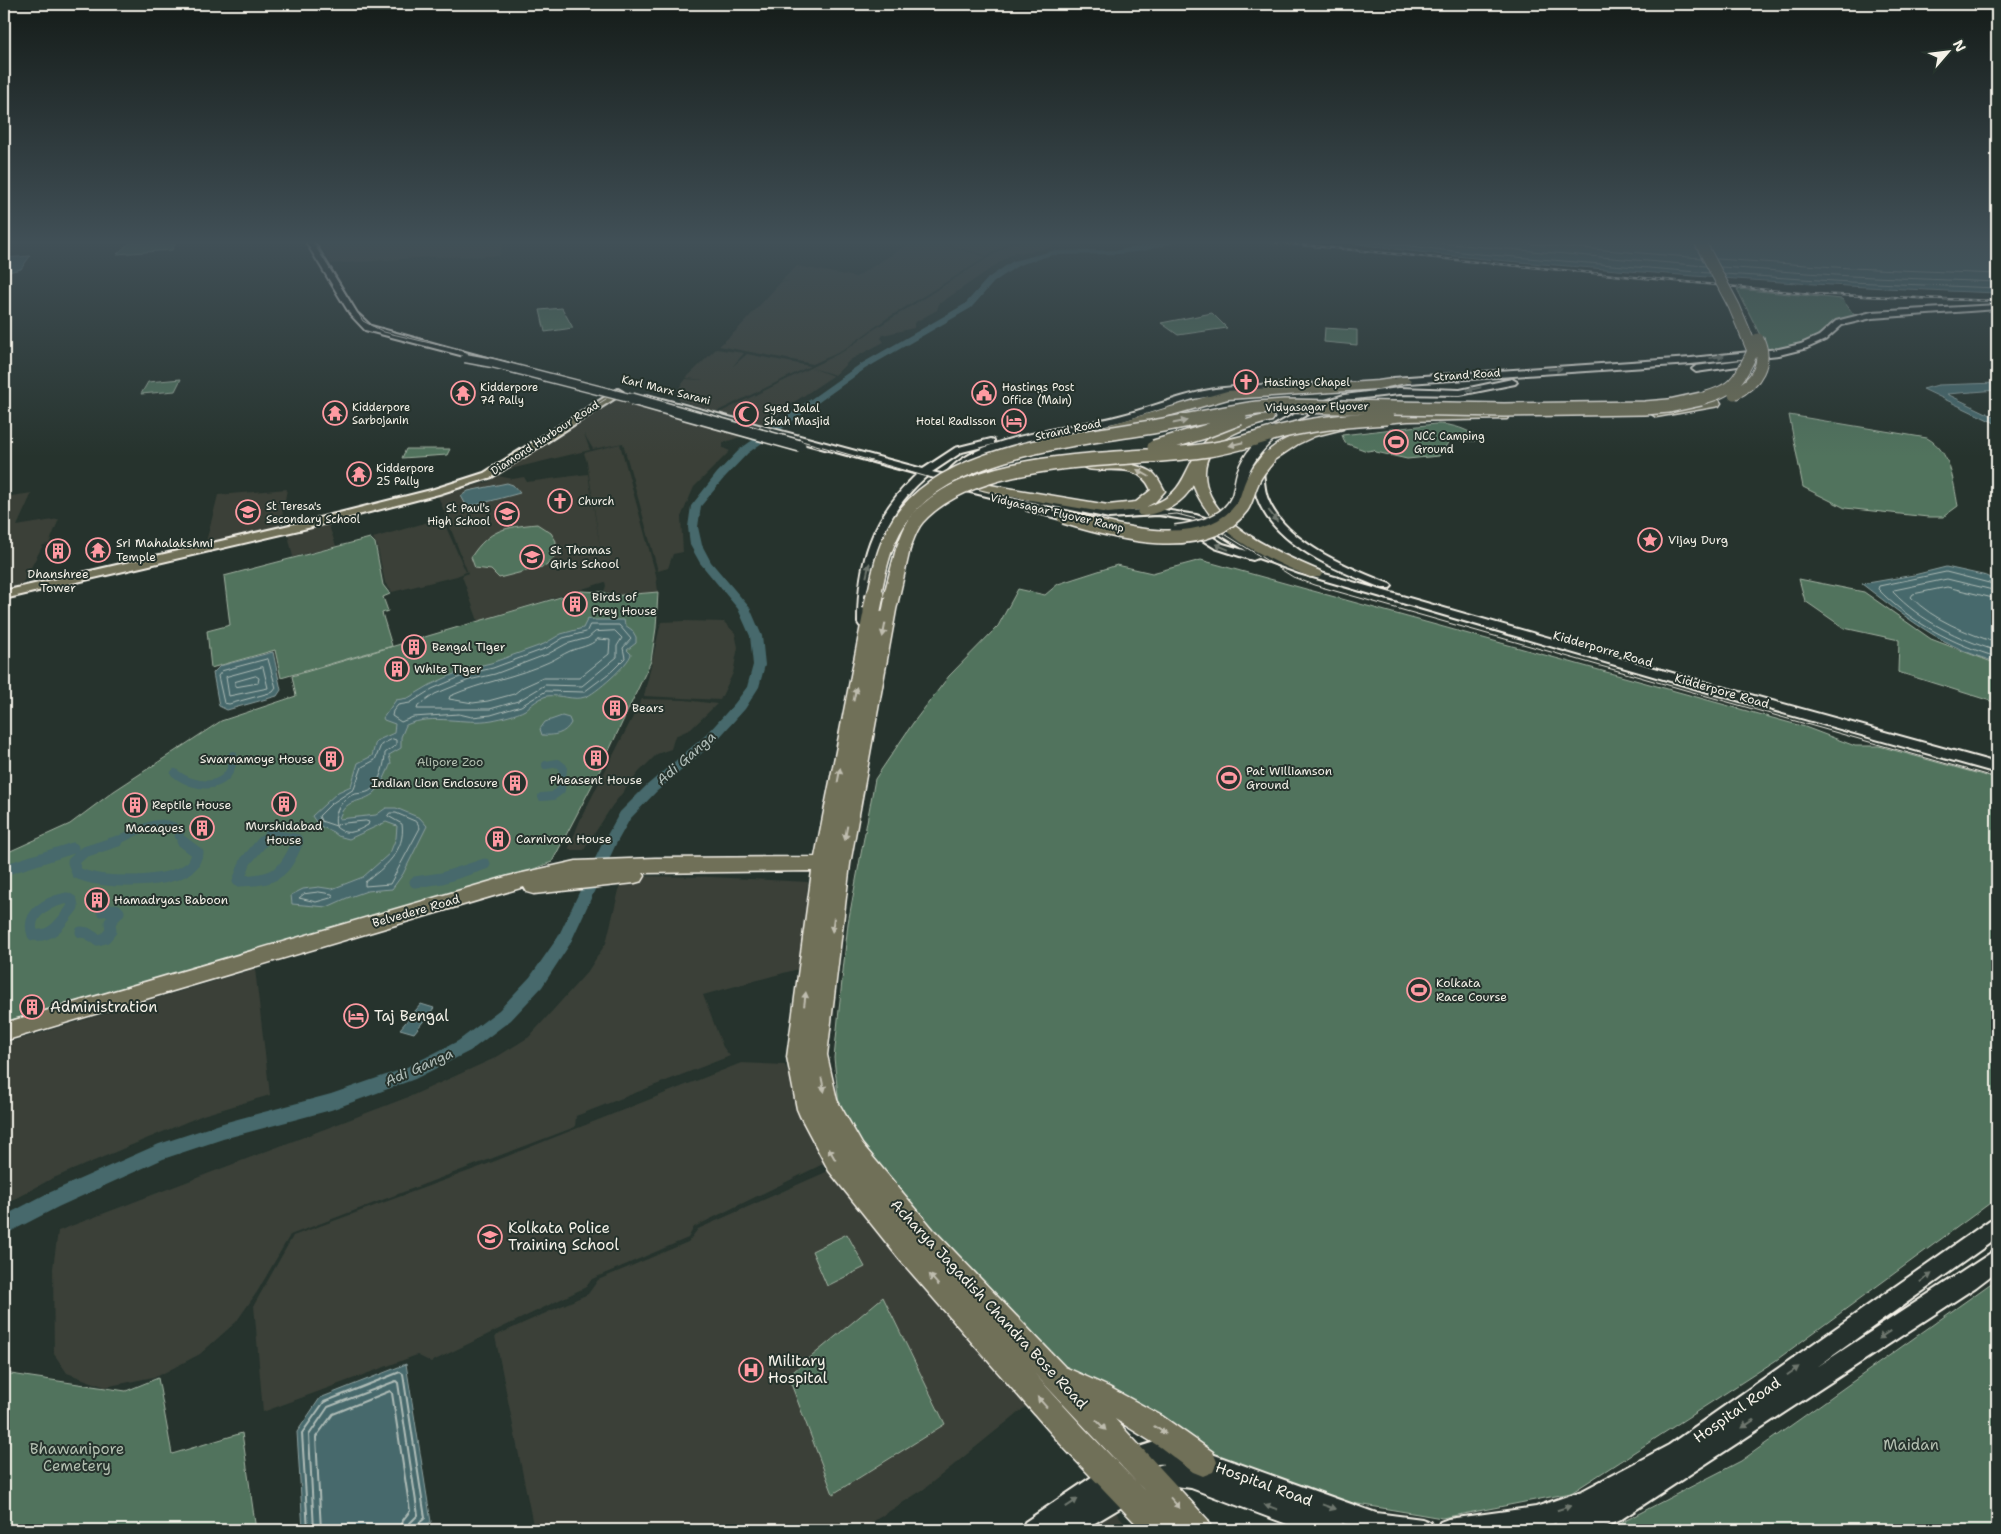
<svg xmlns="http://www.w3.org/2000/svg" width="2001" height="1534" viewBox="0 0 2001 1534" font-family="'Shantell Sans',sans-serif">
<rect width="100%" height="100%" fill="#26332d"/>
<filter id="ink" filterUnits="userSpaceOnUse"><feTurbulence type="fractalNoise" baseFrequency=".02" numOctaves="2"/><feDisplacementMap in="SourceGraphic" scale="10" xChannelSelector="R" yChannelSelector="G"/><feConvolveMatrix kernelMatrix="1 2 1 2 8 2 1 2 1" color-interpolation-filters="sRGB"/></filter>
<g filter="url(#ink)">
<!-- built -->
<path fill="#3a4038" d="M319,242H504L499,256L432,257L331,264Z
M867,242H935L987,257L886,319L842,351L813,364L719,346L737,330L781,282H789L781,281L797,266L856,277L905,246Z
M937,242H1009L988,256Z
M1013,242H1051L1052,247L1022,253L1015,252L939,304L937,310L914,323V328L883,335L881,338L884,342L850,360L835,375L812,368L833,376L781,411L776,420L764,425L719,413L844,351L873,330Z
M716,349L744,353L733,366L747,354L810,366L716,412L679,400L677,396L678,389L686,379L703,380L686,378Z
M623,399L745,435L723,443V448L730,451L694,487L681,517L683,552L673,554L668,568L658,571L623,443L593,449L584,434L590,450L502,471L504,467L613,401Z
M620,444L656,575L658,592L612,596L604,591L606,586L605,582L478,621L462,576L468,573L438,496L488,482L498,476L513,479L524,477L527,482L588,474L601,553L587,462L584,453Z
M287,489L280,528L205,546L218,495Z
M32,493L17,526L59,519L49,544L43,545L20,588L4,592V497Z
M442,518L466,572L457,576L392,592L385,583L377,545L373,538Z
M327,520L336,546L293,557L287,530Z
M685,621L724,622L735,633L738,647L733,673L720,700L644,696L661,622Z
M642,699L685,700L717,704L691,729L675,736L671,749L657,754L639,772L612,806L584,850H568L581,818Z
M634,876L711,877L808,882L802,968L703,995L723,1047L730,1056L576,1116L575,1127L290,1235L257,1292L236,1322L200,1354L158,1376L105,1387L67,1373L54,1354L53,1268L58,1231L411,1096L495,1058L529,1037L588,971L606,943L622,878Z
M255,969L270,1095L203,1115L51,1179L4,1205V1045L7,1044L8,1107L10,1042Z
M741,1063L785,1065L825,1163L694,1227L688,1238L592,1279L586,1287L431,1362L417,1355L263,1412L254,1305L293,1236L480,1167Z
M835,1168L1029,1404L924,1489L860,1530H534L495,1336L588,1294L598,1280L688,1242L698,1229Z
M1105,1501L1132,1530H1055L1071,1519Z"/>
<!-- green -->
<path fill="#51735d" stroke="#a2b2a2" d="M130,242H176L172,250L117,254Z
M1737,289L1842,299L1855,316C1849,318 1841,319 1836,323C1811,338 1800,353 1767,349Z
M562,308L573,328L545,332L540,310Z
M1212,313L1227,328L1178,335L1161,323Z
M1325,328L1357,330V345L1324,342Z
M181,379L175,391L141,394L148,382Z
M1789,415L1927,438C1951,451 1953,481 1958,506L1943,517H1928L1845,508L1803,487Z
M1435,424C1449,424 1461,427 1473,434L1475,441L1450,440L1439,456L1407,459L1376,452L1374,450L1367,451L1345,443L1342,435Z
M406,449H450L447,455L402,458Z
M537,524L551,533L556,541L555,556L546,566L499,578L491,570L475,568L471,557C489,529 506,527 537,524Z
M370,538L375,543L383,585L390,594L383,597L388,611L382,613L392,646L281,678L275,650L211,668L207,631L230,625L224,576Z
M1201,560L1805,727L1855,746H1879L1997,779V1198L1775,1361L1571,1493L1442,1518L1316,1497L1149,1428L1044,1353L936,1237L864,1148L839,1105L834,1058L848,923L875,779L913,723L949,676L998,626L1018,589L1045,595L1058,584L1117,565L1152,573Z
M1799,579L1864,592L1931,639L1997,664V703L1898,672L1899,640L1844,628L1805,601Z
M581,591L603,592L611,596L658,592L656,628L651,661L599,772L552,862L523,873L4,1022V854L70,824L114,791L221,721L296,696L292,676Z
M847,1234L865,1267L827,1286L812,1251Z
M1997,1279V1530H1607L1741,1461Z
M883,1297L945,1424L833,1494L788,1376Z
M4,1373L126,1391L158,1378L172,1454L242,1433L256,1530H4Z"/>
<!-- water -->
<path fill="#46696c" stroke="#8c9f9e" d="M1347,242H1997V293C1866,288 1736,280 1605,269C1519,262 1432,256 1347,242Z
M30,256L21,269L4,273V258Z
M1997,383V390L1947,394L1997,418V424L1923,389L1938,385Z
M507,483L513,485L520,493L476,505H466L461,496L468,491Z
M1946,567L1987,576L1997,581V662C1945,649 1904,616 1862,584L1914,575Z
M588,618L594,620H624L625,625L632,630L636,637V643L627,650L631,654C630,663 594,695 585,697C574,701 559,694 547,696C539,698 531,705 525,710C516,715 502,718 492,720C464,725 433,713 406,725L401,737V748L389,755L391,763C387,772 381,788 373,794C359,804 345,798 339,819L376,815L386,808H396L420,818L427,826L403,874L392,889L367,891L347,898L327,907L292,904L291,895L303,889L319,887L332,889L363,877L390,853L396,838L397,826L386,822L349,839L338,836L333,832L318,825L312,816L338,792L351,786L358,763L372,756L376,741L394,733L395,724L384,720L383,718L396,700L408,698L430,685L465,669L491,663L544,644L561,634L583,628Z
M273,652L281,690L277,696L227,710L219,706L213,673L220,666Z
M562,716L569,718L571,723C565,734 554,736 542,735L540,729L545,722Z
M421,1004L434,1008L414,1033L400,1029Z
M406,1364L431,1522L416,1530H303L297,1432L320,1398Z"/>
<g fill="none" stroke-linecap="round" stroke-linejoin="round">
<!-- shore-far1 -->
<path stroke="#aebbb6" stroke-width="1" d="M1375,242L1479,254L1709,273
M1427,242L1705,266
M1508,242L1701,258
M1717,259L1850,268L1997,274
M1721,267L1850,276L1997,282
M1724,274L1850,282L1997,288
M1997,585L1946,572L1879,586L1878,589C1908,621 1955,645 1997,657
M1997,591L1947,579L1894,590L1893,592C1920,621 1959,639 1997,651
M1997,599L1947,587L1913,594L1911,597C1933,620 1967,633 1997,643
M590,625H619L631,639L623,648L625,658L612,671L584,692L546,691L521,706L491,715L472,717L459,714L413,717L401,722L392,716L393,711L398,705L410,703L432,689L467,674L493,668L547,648L563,638L586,632Z
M615,631L622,638L617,646V657L582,686L545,685L518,701L490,709H417L418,706L435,694L469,680L495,674L548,654L566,644L588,638L595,632Z
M598,639L610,640L609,654L579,678H543L523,687L514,694L488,701L473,703L449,699L450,696C482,682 517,677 549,662C556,659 563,654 570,651C580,647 589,647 598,639Z
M268,659L276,688L273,692L229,704L224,703L218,676L222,671Z
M263,667L268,688L229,696L226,677Z
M256,676L259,678L258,683L235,687V682Z
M393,739L396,740V745L385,753C385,764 380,781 372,789C366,795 356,792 350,796C339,803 333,815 336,826L321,821L319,816L331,804L354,789L362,767L375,760L381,745Z
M390,813H396L417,822L420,828L390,884L365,886V882C384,868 406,851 402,824L388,816Z
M366,821L369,822L368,825C357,831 347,837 336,827L338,824Z
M319,892L332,894L334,897L316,902L299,898L304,894Z"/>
<!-- shore -->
<path stroke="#aebbb6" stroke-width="2" d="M308,1530L302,1433L324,1402L400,1372L403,1374L425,1518L417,1525L415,1530
M314,1530L309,1435L328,1407L396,1381L398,1383L418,1515L410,1523L409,1530
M321,1530L316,1437L333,1414L390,1391L392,1393L410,1511L403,1520L401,1530"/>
<!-- canal-far1 -->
<path stroke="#46696c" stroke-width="8" d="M175,773C197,791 233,790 233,755
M542,797L553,796L561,790L563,767L558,763L546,765
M179,836L183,842
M115,842C133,834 165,811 180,833
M262,842L270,833L297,838"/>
<!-- canal -->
<path stroke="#46696c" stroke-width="11" d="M118,841L84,852L73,862L77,873C100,885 176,885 193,864C195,861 196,856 198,853L182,841
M263,841L246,861L238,881C275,880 284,875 298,841
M4,870L73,848
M415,882L442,878L485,864
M73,906L72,901L67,898C48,902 25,913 33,935C53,938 62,921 73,907
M81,932L87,933L98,940L105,938L111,931L110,922L119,912L116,909L102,911"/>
<!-- river -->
<path fill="#46696c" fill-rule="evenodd" d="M1163,242H1178L1144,251L1118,254L1052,255L1019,265L994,282L971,308L865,369L748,453L725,477L701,506L698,527L702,545L711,562L750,608L762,636L765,665L759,687L745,709L717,740L656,792L630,819L616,844L570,944L542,987L511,1020L470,1051L415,1079L331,1110L223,1139L163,1159L58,1207L4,1235V1216L44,1195L159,1144L223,1123L331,1094L403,1069L458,1041L499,1010L530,977L558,937L602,844L620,812L646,786L707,734L735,703L747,687L753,665L750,636L738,609L700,563L690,545L688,527L691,506L717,473L740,449L859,365L965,304L988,278L1013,261L1052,251L1118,250Z"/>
<!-- secondary casing -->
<g stroke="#f4f1e8" stroke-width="4">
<path id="secondary" d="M306,242H314L357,313L371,326L487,358L483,361L365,330L350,314Z
M1997,305V309L1872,318L1842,325L1825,340L1807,348L1779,355L1691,364L1393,384L1388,381L1393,378L1691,358L1779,349L1801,344L1819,336L1836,321L1872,312Z
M1749,359L1752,360V364L1696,372L1692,369L1696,366Z
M1512,379L1517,382L1515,384L1460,395L1399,394L1346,400L1314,411L1280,429L1277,430L1272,427L1307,407L1344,395L1399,388L1460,390Z
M1310,383L1313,384V388L1238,392L1193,399L1123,421L1007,447L966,464L958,472L962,479L980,484V488L1029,500L1030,497L1034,496L1109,512L1158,509L1196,515L1211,520L1266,554L1307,569L1711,684L1997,763V773L1701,690L1299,573L1258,558L1253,560L1249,559L1215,548L1188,531L1187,529L1188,527H1196L1223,544L1247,551L1203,524L1190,520L1158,515L1109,518L1047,505L1045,508L1068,515L1069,517L1068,519L1064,520L1027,510L1026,508L1027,506L962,490L961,488L963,486L927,476C880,515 870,566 870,623L864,627L860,626L858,623C858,561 871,518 917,474L644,400L642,398L647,395L923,469L955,448L991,439L994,440V444L962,452L932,472L950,476L948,472C977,435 1075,428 1119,416C1151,408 1182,394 1215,389C1246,385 1278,384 1310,383Z
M1258,467L1263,470C1264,479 1264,488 1267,497C1283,542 1349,568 1390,584L1392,586L1390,588H1382C1338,571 1273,545 1257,497C1254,488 1254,479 1253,470Z
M1997,1218V1238L1817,1367L1997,1249V1271L1976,1287L1620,1520L1598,1530H1553L1556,1523L1530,1530H1437L1440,1522L1448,1519L1536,1507L1582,1491L1669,1445L1990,1220Z
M1158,1441L1184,1444L1376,1513L1422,1519L1430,1522L1433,1530H1362L1342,1523L1344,1530H1303L1191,1488L1168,1485L1149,1489L1141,1486L1138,1478L1141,1470L1164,1464C1149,1462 1138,1474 1123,1468L1120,1460L1123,1452Z
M1113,1465L1121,1468L1124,1476L1122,1482L1129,1479L1137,1482L1140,1490L1137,1498L1083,1530H1022L1025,1522L1105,1468Z"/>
</g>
<!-- primary casing -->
<g stroke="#f4f1e8" stroke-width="4">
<path id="primary" d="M618,389L623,392L622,394L492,477L439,494L312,527L4,599V591L307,521L431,490L484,473Z"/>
</g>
<!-- highway casing -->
<g stroke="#f4f1e8" stroke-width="3">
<path id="highway" d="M1406,377L1412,380L1410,382L1378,389L1228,399L1105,434L1099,430L1101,427L1227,391L1378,381Z
M1715,399L1719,400L1721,403L1719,406L1656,417L1650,413L1656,409Z
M1503,412L1507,413L1509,416L1507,419L1408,421L1372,424L1366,420C1375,410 1483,413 1503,412Z
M1268,414L1272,415L1274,418L1272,421C1245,428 1206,438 1205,472C1204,523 1281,554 1320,571L1322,574L1320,577H1310C1264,557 1212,535 1193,485C1182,505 1165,511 1144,516L1139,515L1137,512L1139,510L1108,513L984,492L977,488L984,484L1108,505L1136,502L1151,490C1136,455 1093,479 1081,465C1090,454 1140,464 1152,472C1158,477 1161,484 1165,491L1155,502L1146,507C1188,495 1181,469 1205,442C1220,425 1247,420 1268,414Z
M1339,422L1343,423L1345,426L1343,429L1315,436L1298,444L1274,460H1264L1263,457C1278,437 1315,427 1339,422Z
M903,545L908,546L910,549L896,610L850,864L827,1055L837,1100L862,1144L933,1229L1065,1367L1109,1387L1162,1416L1213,1452L1217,1462L1213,1472L1203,1476L1193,1472L1160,1447L1115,1419L1208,1520L1212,1530H1179L1175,1525L1176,1530H1142L1064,1448L900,1260L829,1171L800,1116L797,1109L787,1057L812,871L643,873L645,876L642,881L635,883L534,894L527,892L524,887L4,1041V1023L509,876L576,861L655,858L815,857L864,610L867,607H877L880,610L860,714L880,610L896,549L898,546ZM1034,1373L1141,1487L1144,1490L1084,1428Z"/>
</g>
<!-- secondary -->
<use href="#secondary" fill="#26332d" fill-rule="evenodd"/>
<!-- primary -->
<use href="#primary" fill="#706f59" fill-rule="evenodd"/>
<!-- highway -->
<use href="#highway" fill="#706f59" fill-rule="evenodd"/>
<!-- tram -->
<path stroke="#f4f1e8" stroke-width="1" d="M313,242L363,321L384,332L506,361L554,377L711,415L931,478L1067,511L1108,519L1177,514L1204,521L1293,577L1314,585L1997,778
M595,406L606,399"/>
<!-- rail casing -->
<g stroke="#f4f1e8" stroke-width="2.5">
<path id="rail" d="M1271,242L1810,294L1997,301"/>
</g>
<!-- rail -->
<use href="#rail" stroke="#26332d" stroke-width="1" stroke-dasharray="4.5" stroke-linecap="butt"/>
<!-- secondary-bridge-far1 casing -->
<g stroke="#f4f1e8" stroke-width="11" stroke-linecap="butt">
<path id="secondary-bridge-far1" d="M465,358L492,363L637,400"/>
</g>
<!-- secondary-bridge casing -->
<g stroke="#f4f1e8" stroke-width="14" stroke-linecap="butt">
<path id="secondary-bridge" d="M632,399L800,446
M1175,531C1198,528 1227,522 1237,498C1240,490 1240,480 1243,472C1249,456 1261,444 1273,432"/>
</g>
<!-- highway-bridge-far2 casing -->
<g stroke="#f4f1e8" stroke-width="13" stroke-linecap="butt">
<path id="highway-bridge-far2" d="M1734,394C1756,383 1769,363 1758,339
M1696,400C1733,391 1737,384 1753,351L1734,306L1700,242"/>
</g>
<!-- highway-bridge-far1 casing -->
<g stroke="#f4f1e8" stroke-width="16" stroke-linecap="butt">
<path id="highway-bridge-far1" d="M1154,447L1204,432L1240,418
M1064,517C1113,532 1205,558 1242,507C1247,500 1248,490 1252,482C1255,473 1263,465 1269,457
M903,549C907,539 910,527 918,518C978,451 1125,463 1208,450C1237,446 1264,435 1293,429C1324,422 1356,420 1387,418
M874,596C880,566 886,536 906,512C956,450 1079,439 1152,427C1187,421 1222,413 1257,408L1284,406L1504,410L1645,408L1669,406L1701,399"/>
</g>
<!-- highway-bridge casing -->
<g stroke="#f4f1e8" stroke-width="21" stroke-linecap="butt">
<path id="highway-bridge" d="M872,610L875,595"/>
</g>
<!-- secondary-bridge-far1 -->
<use href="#secondary-bridge-far1" stroke="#26332d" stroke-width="8"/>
<!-- secondary-bridge -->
<use href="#secondary-bridge" stroke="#26332d" stroke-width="11"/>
<!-- highway-bridge-far2 -->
<use href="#highway-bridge-far2" stroke="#706f59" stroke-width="11"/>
<!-- highway-bridge-far1 -->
<use href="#highway-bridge-far1" stroke="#706f59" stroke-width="13"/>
<!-- highway-bridge -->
<use href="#highway-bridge" stroke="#706f59" stroke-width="17"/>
</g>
<!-- one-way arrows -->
<defs><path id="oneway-solid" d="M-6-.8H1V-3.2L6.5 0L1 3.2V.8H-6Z" transform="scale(1.25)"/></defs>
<g fill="#6e766e">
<use href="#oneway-solid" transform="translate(1717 357) rotate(-8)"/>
<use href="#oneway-solid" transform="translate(1555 369) rotate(-4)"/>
<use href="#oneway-solid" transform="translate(1474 389) rotate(167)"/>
<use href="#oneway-solid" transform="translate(1273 516) rotate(52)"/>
<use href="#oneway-solid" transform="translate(1222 547) rotate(-157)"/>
<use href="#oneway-solid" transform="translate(868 570) rotate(-77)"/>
<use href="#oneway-solid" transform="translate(1926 1278) rotate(-35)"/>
<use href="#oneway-solid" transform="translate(1884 1335) rotate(147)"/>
<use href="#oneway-solid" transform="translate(1793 1371) rotate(-35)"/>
<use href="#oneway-solid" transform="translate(1748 1424) rotate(147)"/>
<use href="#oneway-solid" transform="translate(1072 1503) rotate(-34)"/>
<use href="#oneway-solid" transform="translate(1271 1507) rotate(-160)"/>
<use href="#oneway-solid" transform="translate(1329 1507) rotate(20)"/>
<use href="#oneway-solid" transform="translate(1564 1508) rotate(-18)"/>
</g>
<g fill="#bfbdaf">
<use href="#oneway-solid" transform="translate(1180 422) rotate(-11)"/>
<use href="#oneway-solid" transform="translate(1236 444) rotate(166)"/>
<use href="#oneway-solid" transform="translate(1143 473) rotate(-150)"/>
<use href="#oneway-solid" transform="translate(884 630) rotate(101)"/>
<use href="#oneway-solid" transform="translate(855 694) rotate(-78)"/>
<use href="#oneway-solid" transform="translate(839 775) rotate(-79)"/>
<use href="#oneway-solid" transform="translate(846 833) rotate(100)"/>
<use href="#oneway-solid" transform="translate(833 925) rotate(97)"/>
<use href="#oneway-solid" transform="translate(805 999) rotate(-83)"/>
<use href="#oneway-solid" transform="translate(823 1085) rotate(78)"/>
<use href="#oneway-solid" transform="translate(832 1154) rotate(-119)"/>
<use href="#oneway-solid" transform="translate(934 1280) rotate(-131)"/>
<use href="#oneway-solid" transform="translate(1042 1402) rotate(-131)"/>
<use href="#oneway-solid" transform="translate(1101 1425) rotate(47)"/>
<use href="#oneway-solid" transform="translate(1160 1430) rotate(32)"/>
<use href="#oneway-solid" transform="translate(1175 1503) rotate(48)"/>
</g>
</g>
<!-- sky -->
<linearGradient id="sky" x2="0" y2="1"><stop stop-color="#151c19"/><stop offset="0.53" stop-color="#415057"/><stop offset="1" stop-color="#415057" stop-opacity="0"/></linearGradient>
<rect width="2001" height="457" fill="url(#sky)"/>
<!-- icons -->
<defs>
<g id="church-ring" transform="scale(1.25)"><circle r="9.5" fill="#26332d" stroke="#ff9aa2" stroke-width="1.5"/><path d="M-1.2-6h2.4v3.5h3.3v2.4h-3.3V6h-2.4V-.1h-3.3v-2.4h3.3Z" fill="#ff9aa2"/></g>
<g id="temple-ring" transform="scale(1.25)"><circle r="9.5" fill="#26332d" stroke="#ff9aa2" stroke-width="1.5"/><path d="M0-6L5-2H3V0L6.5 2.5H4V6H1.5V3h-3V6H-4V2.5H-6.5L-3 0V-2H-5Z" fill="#ff9aa2"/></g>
<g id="civic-ring" transform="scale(1.25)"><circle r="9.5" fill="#26332d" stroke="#ff9aa2" stroke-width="1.5"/><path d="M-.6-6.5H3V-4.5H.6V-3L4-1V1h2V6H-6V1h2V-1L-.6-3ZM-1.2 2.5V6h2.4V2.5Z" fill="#ff9aa2"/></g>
<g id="mosque-ring" transform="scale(1.25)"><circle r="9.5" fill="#26332d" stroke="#ff9aa2" stroke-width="1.5"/><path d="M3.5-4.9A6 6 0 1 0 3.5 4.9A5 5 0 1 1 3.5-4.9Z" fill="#ff9aa2"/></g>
<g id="hotel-ring" transform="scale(1.25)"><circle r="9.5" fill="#26332d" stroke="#ff9aa2" stroke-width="1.5"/><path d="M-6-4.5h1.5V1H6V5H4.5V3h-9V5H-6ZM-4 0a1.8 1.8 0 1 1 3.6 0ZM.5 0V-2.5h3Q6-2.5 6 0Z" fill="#ff9aa2"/></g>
<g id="stadium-ring" transform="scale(1.25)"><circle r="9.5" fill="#26332d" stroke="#ff9aa2" stroke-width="1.5"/><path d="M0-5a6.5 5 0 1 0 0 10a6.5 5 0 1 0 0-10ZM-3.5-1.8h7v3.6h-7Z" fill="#ff9aa2"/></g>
<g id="school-ring" transform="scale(1.25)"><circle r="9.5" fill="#26332d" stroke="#ff9aa2" stroke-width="1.5"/><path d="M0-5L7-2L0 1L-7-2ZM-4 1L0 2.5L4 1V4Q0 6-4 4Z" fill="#ff9aa2"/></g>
<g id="sight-ring" transform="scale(1.25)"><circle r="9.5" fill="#26332d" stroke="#ff9aa2" stroke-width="1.5"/><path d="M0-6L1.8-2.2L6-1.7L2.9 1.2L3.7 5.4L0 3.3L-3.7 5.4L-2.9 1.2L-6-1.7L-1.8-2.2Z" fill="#ff9aa2"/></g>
<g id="building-ring" transform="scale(1.25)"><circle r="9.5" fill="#26332d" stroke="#ff9aa2" stroke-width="1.5"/><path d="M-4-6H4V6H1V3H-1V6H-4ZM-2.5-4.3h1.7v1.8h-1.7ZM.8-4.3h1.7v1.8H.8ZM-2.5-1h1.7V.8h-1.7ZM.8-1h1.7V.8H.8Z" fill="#ff9aa2"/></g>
<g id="university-ring" transform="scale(1.25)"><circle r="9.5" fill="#26332d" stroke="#ff9aa2" stroke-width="1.5"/><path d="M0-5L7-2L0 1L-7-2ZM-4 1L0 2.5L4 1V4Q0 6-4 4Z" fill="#ff9aa2"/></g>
<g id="hospital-ring" transform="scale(1.25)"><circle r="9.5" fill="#26332d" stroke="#ff9aa2" stroke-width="1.5"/><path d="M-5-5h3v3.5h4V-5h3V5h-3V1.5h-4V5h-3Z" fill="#ff9aa2"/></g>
</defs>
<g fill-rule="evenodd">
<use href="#church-ring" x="1246" y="382"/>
<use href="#temple-ring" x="463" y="393"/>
<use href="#civic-ring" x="984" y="393"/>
<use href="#temple-ring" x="335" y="413"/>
<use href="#mosque-ring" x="746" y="414"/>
<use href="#hotel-ring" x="1014" y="421"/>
<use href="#stadium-ring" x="1396" y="442"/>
<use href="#temple-ring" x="359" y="474"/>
<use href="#church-ring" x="560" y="501"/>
<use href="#school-ring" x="248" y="512"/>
<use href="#school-ring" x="507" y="514"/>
<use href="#sight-ring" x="1650" y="540"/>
<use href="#temple-ring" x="98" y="550"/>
<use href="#building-ring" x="58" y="551"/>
<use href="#school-ring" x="532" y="557"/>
<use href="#building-ring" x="575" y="604"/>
<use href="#building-ring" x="414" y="647"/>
<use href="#building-ring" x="397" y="669"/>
<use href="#building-ring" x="615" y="708"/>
<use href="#building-ring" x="596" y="758"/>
<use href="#building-ring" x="331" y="759"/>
<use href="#stadium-ring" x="1229" y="778"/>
<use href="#building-ring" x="515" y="783"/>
<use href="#building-ring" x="284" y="804"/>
<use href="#building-ring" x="135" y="805"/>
<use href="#building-ring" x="202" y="828"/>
<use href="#building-ring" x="498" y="839"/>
<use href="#building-ring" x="97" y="900"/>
<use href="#stadium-ring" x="1419" y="990"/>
<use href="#building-ring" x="32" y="1007"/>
<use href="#hotel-ring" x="356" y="1016"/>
<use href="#university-ring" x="490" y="1237"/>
<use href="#hospital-ring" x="751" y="1370"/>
</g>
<g text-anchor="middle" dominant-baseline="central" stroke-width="4" stroke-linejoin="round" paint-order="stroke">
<!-- far-street labels -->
<g font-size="11" fill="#f4f1e8" stroke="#26332d">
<text transform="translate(1467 375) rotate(-4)">Strand Road</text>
<text transform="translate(666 390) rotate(14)">Karl Marx Sarani</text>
<text transform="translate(1317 407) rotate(-1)">Vidyasagar Flyover</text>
<text transform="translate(1068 430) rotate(-12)">Strand Road</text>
<text transform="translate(545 438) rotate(-33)">Diamond Harbour Road</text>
<text transform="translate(1057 513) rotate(13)">Vidyasagar Flyover Ramp</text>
</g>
<!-- far-poi labels -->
<g font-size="11" fill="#f4f1e8" stroke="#26332d" text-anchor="start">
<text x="1264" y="382">Hastings Chapel</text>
<text x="480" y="387">Kidderpore<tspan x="480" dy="13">74 Pally</tspan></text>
<text x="1002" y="387">Hastings Post<tspan x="1002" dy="13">Office (Main)</tspan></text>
<text x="352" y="407">Kidderpore<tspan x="352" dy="13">Sarbojanin</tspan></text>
<text x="764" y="408">Syed Jalal<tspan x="764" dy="13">Shah Masjid</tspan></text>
<text x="996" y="421" text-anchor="end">Hotel Radisson</text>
<text x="1414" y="436">NCC Camping<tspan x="1414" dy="13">Ground</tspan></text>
<text x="376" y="468">Kidderpore<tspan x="376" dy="13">25 Pally</tspan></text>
<text x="578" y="501">Church</text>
<text x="266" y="506">St Teresa's<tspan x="266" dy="13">Secondary School</tspan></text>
<text x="490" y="508" text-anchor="end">St Paul's<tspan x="490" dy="13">High School</tspan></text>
</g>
<!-- poi labels -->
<g font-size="12" fill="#f4f1e8" stroke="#26332d" text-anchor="start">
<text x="1668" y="540">Vijay Durg</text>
<text x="116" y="543">Sri Mahalakshmi<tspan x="116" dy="14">Temple</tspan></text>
<text x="550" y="550">St Thomas<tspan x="550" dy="14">Girls School</tspan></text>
<text x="58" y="574" text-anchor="middle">Dhanshree<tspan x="58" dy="14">Tower</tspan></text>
<text x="592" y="597">Birds of<tspan x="592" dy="14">Prey House</tspan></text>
<text x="432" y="647">Bengal Tiger</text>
<text x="414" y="669">White Tiger</text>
<text x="632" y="708">Bears</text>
<text x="314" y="759" text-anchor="end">Swarnamoye House</text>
<text x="1246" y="771">Pat Williamson<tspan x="1246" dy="14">Ground</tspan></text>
<text x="596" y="780" text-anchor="middle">Pheasent House</text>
<text x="498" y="783" text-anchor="end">Indian Lion Enclosure</text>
<text x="152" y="805">Reptile House</text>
<text x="284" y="826" text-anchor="middle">Murshidabad<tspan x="284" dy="14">House</tspan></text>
<text x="184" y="828" text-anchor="end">Macaques</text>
<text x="516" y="839">Carnivora House</text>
<text x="114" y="900">Hamadryas Baboon</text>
<text x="1436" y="983">Kolkata<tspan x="1436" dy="14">Race Course</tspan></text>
</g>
<!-- street labels -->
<g font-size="12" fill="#f4f1e8" stroke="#26332d">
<text transform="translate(1603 649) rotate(16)">Kidderporre Road</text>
<text transform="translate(1722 691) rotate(16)">Kidderpore Road</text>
<text transform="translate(416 911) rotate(-16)">Belvedere Road</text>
</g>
<!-- park labels -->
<g font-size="12" fill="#b3bfb0" stroke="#26332d">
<text x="450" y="762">Alipore Zoo</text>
</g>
<!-- water labels -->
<g font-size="14" font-style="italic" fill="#aebbb6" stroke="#26332d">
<text transform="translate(686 758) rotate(-41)">Adi Ganga</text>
<text transform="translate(419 1067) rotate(-24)">Adi Ganga</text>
</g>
<!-- near-poi labels -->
<g font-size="15" fill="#f4f1e8" stroke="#26332d" text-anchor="start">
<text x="50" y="1007">Administration</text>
<text x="374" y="1016">Taj Bengal</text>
<text x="508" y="1228">Kolkata Police<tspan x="508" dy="17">Training School</tspan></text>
<text x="768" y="1361">Military<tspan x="768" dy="17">Hospital</tspan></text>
</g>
<!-- near-street labels -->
<g font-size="15" fill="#f4f1e8" stroke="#26332d">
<text transform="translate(989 1304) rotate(47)">Acharya Jagadish Chandra Bose Road</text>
<text transform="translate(1737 1410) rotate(-35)">Hospital Road</text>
<text transform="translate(1264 1484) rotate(20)">Hospital Road</text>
</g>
<!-- near-park labels -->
<g font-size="15" fill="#b3bfb0" stroke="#26332d">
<text x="1911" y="1445">Maidan</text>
<text x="77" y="1449">Bhawanipore<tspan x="77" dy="17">Cemetery</tspan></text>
</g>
</g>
<!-- margin -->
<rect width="2001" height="1534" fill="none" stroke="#26332d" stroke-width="20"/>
<rect x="10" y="10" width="1981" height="1514" fill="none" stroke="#f4f1e8" stroke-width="2" filter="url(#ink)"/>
<!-- north arrow -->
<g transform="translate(1948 52) rotate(62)" stroke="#26332d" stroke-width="4" paint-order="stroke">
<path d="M0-4L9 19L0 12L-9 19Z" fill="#f4f1e8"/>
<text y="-8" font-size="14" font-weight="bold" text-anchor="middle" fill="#f4f1e8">N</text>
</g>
</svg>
